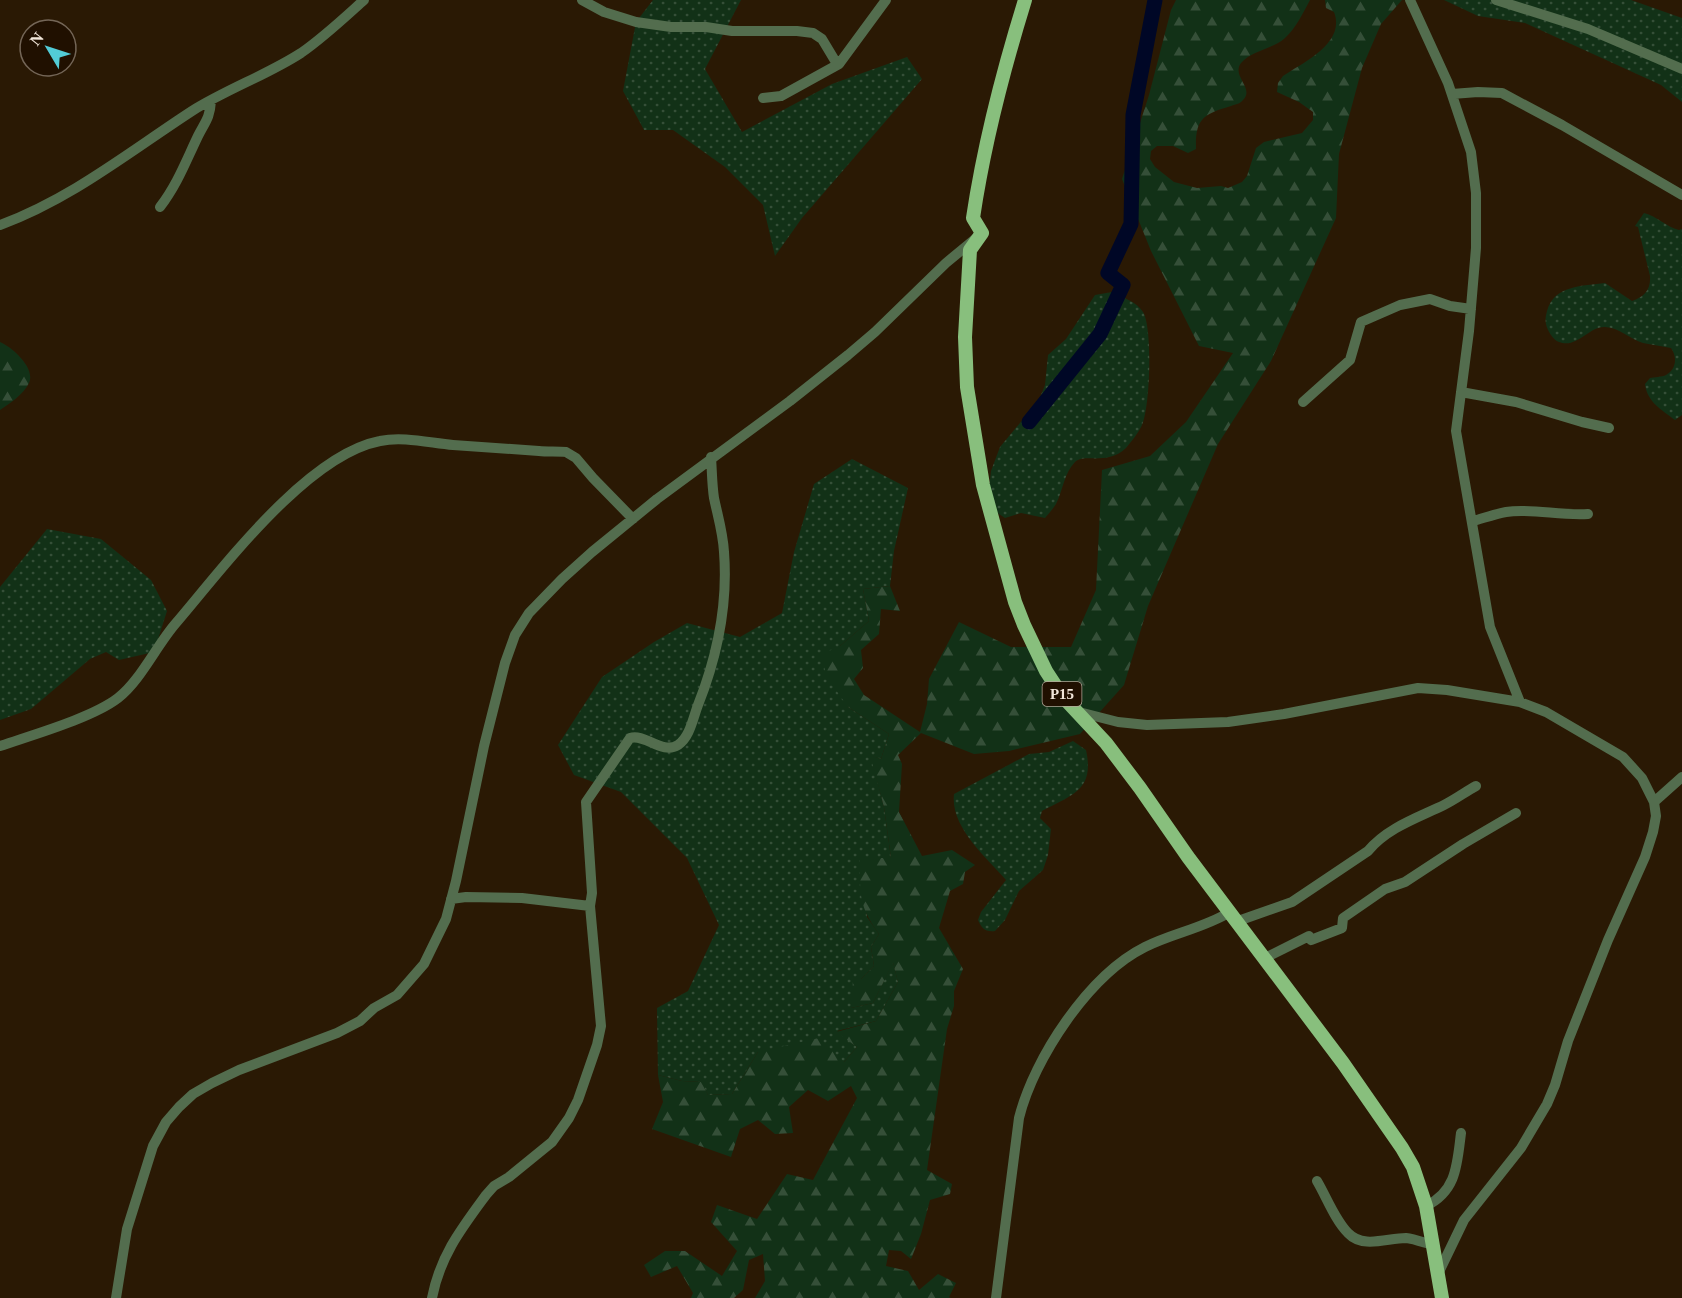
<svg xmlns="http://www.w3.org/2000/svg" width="1682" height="1298" viewBox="0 0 1682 1298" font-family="'Times New Roman',serif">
<defs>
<pattern id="grass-dots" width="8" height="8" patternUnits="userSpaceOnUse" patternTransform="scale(1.5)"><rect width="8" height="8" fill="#123117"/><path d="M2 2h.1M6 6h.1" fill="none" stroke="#354f38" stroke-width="1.8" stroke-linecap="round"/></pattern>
<pattern id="forest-firs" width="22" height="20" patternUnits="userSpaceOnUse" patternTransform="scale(1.5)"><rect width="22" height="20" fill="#123117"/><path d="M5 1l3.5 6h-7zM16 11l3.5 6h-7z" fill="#354f38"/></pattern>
</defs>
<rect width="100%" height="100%" fill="#2a1904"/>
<!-- grass -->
<path fill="url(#grass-dots)" d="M653,0H741L705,69L742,132L832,84L907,57L922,79L802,218L775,256L763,205L725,167L673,130H644L623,91L636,22Z
M1444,0H1631L1682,18V102L1661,85L1525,23L1478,16Z
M1644,213C1657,216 1666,227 1679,230L1682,229V415L1675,420C1662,410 1647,402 1645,384L1650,378C1654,377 1662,377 1666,375C1677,369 1677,356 1671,348C1662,346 1652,345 1643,343C1630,339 1620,328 1605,327C1589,326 1577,349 1559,342C1553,340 1547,330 1546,324C1545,319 1546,315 1547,311C1554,285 1583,286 1605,283L1632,301C1644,297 1651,290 1650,276L1638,227L1635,226Z
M1112,292C1122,297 1137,302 1143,312C1153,328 1150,408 1142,425C1139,432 1131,442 1126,448C1107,466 1085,453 1075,462C1064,473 1063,490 1056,504C1053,509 1049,513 1045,518L1021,513L1005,518L996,512L989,489L991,471L1000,447L1039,400L1045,385L1048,355L1066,339L1095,295Z
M852,459L908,488L894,551L890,586L863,589L869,621L840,646L848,707L889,734L881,759L871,756L884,807L891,858H860L867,917L879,934L871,947L874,966L861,979L851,1008L873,1003L893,962L898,982L876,1021L837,1031L857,1047L844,1062L758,1052L732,1094L708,1095L701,1082L682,1081L658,1075L657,1008L688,991L719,925L687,858L621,792L574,775L558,745L602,677L654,642L687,623L740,637L782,613L794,552L814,484Z
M47,529L101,539L151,580L167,611L154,652L119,660L106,652L90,659L31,709L0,720V587Z
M1073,741L1086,750C1095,790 1072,795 1042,811L1040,818L1051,829L1048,855L1043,870L1019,891L1005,920L995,931C985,932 982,929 978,920L981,912L1006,880C986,857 950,827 954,794L1029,754L1049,752Z"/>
<!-- forest -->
<path fill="url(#forest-firs)" d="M1176,0H1310C1303,13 1296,28 1285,38C1273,49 1252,50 1241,63C1231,76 1255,88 1243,100C1240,104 1236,104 1231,106C1204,114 1195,118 1196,149L1188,153L1173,146H1157L1151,151L1150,159L1155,167L1174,182L1197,188L1221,186L1228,188L1242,182L1247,176L1256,148L1264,142L1302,133L1313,120V112L1299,102L1277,92L1278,83L1283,76C1304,62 1346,43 1334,12L1326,8L1325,0H1402L1381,24L1362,68L1339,154L1336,218L1271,361L1218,444L1148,606L1124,685L1080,734L1009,751L974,754L921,733L898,755L902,764L899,812L922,856L952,850L975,865L965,872L963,884L950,891L939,928L963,969L954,991V1006L947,1029L927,1170L952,1184L950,1194L930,1200L921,1234L911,1259L901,1251L889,1250L886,1266L908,1271L919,1290L938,1274L956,1283L949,1297L951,1298H755L765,1281L763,1254L749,1260L743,1290L734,1298H691L693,1293L677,1266L651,1277L644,1265L665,1251H685L722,1276L737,1251L711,1222L717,1205L757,1219L787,1174L813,1180L857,1098L851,1086L828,1101L808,1090L789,1107L793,1133L775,1134L758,1120L740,1129L731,1157L652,1129L663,1102L658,1075L682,1081L702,1082L708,1095L732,1094L758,1052L819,1038L844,1062L857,1047L836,1032L876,1021L898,982L893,963L873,1003L851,1008L853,980L861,979L874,966L871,947L879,934C858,905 860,893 860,858H891L884,807L870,755L881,759L889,734L848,707L826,676L822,654L840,646L869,621L863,589L890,586L900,611L881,609L879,634L861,650L863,668L854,679L864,695L920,732L927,704L929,679L959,622L1011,647H1071L1096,590L1102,470L1150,456L1186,422L1233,353L1199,346L1151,251L1122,179L1149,95L1171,10Z
M0,342C12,347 36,368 29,383C24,394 9,404 0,410Z"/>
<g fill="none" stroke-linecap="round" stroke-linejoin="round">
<!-- river -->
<path stroke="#000726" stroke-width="15" d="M1029,422L1100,334L1123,285L1108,273L1131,224L1133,115L1155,0"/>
<!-- minor -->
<path stroke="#536d4e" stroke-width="10" d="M582,0L604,12L636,22L671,27H706L732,31H797L813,33L822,39L837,64
M1410,0L1448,83L1471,152L1476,193V248L1469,331L1456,431L1490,627L1520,702
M1496,0L1588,29L1682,69
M1452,94L1478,92L1502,93L1562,125L1682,195
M763,98L781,96L839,64L886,0
M160,207C177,185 186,161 198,136C205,122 210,118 211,101
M0,225C71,199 129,152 192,111C227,89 267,75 301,53C324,37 344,18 364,0
M1461,392L1516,402L1582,422L1609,428
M1303,402L1350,360L1361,322L1400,305L1430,299L1450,306L1471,309
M1473,521C1484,518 1495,514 1506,512C1532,508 1560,516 1588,514
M1075,711L1118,722L1147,725L1228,722L1284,714L1418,688L1447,690L1520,702L1546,712L1623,757L1642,778L1654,802L1656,816L1653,832L1645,857L1608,940L1568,1041L1555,1085L1547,1104L1521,1148L1464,1220L1438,1274
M0,746C32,735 92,718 118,698C141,680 156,646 176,623C223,568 307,455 380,441C403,436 430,443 453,445C481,447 510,449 539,451C548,452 557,451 566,452L576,458L593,478L633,519
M1654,802L1682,777
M451,899L466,897L522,898L590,906
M1238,921L1292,902L1368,851C1387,828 1417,818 1444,805C1456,799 1465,792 1476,786
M1265,958L1309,936L1311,940L1342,928L1343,918L1385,889L1405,882L1463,844L1516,813
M1317,1181C1327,1198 1335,1220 1348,1233C1363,1249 1387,1238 1406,1238C1415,1239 1425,1243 1433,1245
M1426,1206C1457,1191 1457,1164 1461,1133
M116,1298L127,1229L153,1146L166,1122L179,1107L193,1094L212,1083L239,1070L337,1033L360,1021L374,1008L397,995L424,964L446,919L456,881L484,746L505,663L515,635L529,613L562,579L592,552L657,499L790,401L848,355L875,332L946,263L975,239
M432,1298C440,1256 461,1229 486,1195L494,1186L509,1177L552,1142L569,1118L578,1100L597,1045L601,1026L590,906L592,893L586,802L630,738C645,733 662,755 678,745C690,737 693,718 698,705C717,657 728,604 724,552C723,533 718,517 714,498C712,485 712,471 711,457
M996,1298L1019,1118C1034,1058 1089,975 1145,947C1173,933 1204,928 1230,912"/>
<!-- major -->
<path stroke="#88bf7d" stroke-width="14" d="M1025,0C1003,71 984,144 973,218L982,233L970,250L965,337L967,387L983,485L1015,602L1024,625L1046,671L1063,697L1106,743L1140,788L1188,857L1343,1063L1402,1148L1413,1167L1426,1206L1442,1298"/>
</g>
<g text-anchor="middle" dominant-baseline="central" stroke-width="6" stroke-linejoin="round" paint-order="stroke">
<!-- shield labels -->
<rect fill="#201000" stroke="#b2a698" stroke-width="1.5" x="1042.5" y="682" width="39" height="24" rx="4.5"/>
<g font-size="15" font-weight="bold" fill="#f1e6d9">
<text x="1062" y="694">P15</text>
</g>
</g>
<!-- north arrow -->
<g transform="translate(48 48) rotate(309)"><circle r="28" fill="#201000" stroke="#746657" stroke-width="1.5"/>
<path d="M0-4.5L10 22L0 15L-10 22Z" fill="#52ccd6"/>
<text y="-9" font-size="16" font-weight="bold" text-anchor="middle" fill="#f1e6d9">N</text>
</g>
</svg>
